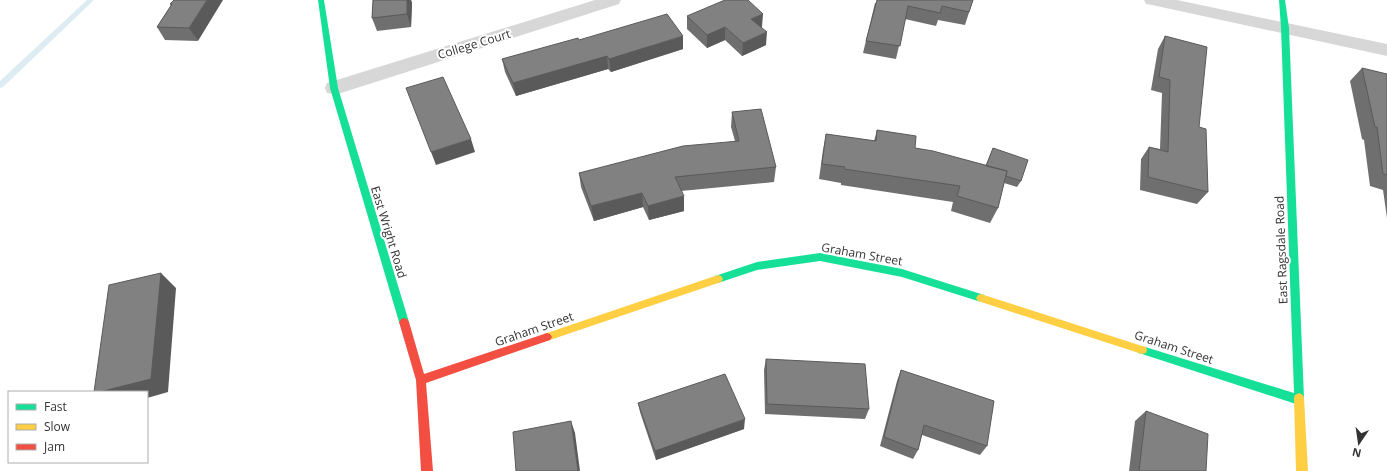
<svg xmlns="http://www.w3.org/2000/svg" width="1387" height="471" viewBox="0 0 1387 471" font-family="'Open Sans',sans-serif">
<rect width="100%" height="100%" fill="#fff"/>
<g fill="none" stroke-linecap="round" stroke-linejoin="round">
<!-- stream -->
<path fill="#ddebf3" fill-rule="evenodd" d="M87,0H94L3,87L0,88V81Z"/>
<!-- street -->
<path fill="#d7d7d7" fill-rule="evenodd" d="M595,0H621L619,4L341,93L334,94L327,93L325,88L327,83Z
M1144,0H1177L1387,44V56L1152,5L1146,4Z"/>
<!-- fast -->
<path fill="#16e098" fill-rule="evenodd" d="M318,0H324L338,88L409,322L407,325L404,326L401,325L399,322L330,88Z
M1279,0H1285L1289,28L1304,398L1303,403L1299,405L1142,354L1138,353L1137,350L1138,347L1142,346L1294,393L1281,28Z
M820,253L902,269L981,294L984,295L986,298L984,301L981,302L902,277L820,261L757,270L718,283L715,282L713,279L715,276L757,262Z"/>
<!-- slow -->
<path fill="#ffcf43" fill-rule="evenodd" d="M718,275L721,276L723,279L721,282L547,341L544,340L542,337L544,334L547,333Z
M981,294L1142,346L1146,347L1147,350L1146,353L1142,354L978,301L976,298L978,295Z
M1299,393L1303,395L1304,398L1308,471H1296L1294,398L1295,395Z"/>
<!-- jam -->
<path fill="#f24e42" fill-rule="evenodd" d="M404,318L407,319L409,322L424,374L547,333L550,334L552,337L550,340L426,383L433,471H421L416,380L399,322L401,319Z"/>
</g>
<!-- wall -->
<path fill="#6f6f6f" d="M174,0L198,41L165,40L157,27L171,6L170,4Z
M373,0H411L412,3L411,27L377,31L372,18Z
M973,0L965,25L938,20L936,26L905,19L896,59L863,53L875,3Z
M687,16L762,27H761L766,45L742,56L725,40L707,48L687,29Z
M1165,36L1199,127L1208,192L1197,204L1140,190L1141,159L1149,147L1160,149L1162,93L1151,90L1158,49Z
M579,40L683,49L611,72L608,69L516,96L505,72L502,59Z
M1362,68L1387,74V218L1383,190L1370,186L1364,140L1362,139L1350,81Z
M732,112L776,167L774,182L681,191L684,211L649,220L643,207L594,221L581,187L579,173L735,141L731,127Z
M877,130L915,148L986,165L993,148L1021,181L1017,187L1004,183L998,208L990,223L951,211L953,202L841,185V183L819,179L823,150L826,134L874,141Z
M766,359L869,409L865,419L765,414L764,370Z
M901,370L987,446L980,455L922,435L918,450L913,459L880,446L897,381Z
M638,403L744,429L656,460L640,412Z
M1146,411L1206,471H1129L1135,421Z"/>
<!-- shaded-wall -->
<path fill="#5a5a5a" d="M207,0H223L198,41L189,28Z
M407,0H411L412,3L411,27L407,14Z
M763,14L762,27L751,32V19Z
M725,27V40L707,48V35Z
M767,32L766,45L742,56L743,43Z
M683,36V49L611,72L609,59Z
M607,56L608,69L516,96L513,83Z
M471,139L475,152L436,165L431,152Z
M642,193L643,207L594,221L591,206Z
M684,196V211L649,220L648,206Z
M161,273L176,288L168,392L147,398V392H99Z
M745,419L744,429L656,460L655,451Z
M571,421L575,433L580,471H578Z"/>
<!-- building -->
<path fill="#818181" stroke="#5a5a5a" d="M174,0H207L189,28L157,27L172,4H170Z
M373,0H407V14L372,18Z
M725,0H748L763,14L751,19L767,32L743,43L725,27L707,35L687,16Z
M877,0H973L969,12L942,6L940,13L908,6L900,46L866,41Z
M667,14L683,36L609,59L607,56L513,83L502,59L578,38L579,40Z
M1165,36L1207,47L1199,127L1206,129L1208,192L1148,177L1149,147L1168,152L1170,80L1159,77Z
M1362,68L1387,74V175L1383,174L1377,127H1375Z
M443,77L471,139L431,152L406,88Z
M761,109L776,167L675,177L684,196L648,206L642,193L591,206L579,173L683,146L739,141L732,112Z
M877,130L916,136L915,148L933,151L1007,171L998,208L957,196L960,186L844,169L845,167L822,164L826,134L876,141Z
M993,148L1028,160L1021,181L1006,176L1007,171L986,166Z
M161,273L151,379L99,392H94L109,285Z
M766,359L865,364L869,409L767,404Z
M901,370L994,401L987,446L924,425L918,450L884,437Z
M725,374L745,419L655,451L638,403Z
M1146,411L1208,434L1206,471H1139Z
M571,421L578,471H516L513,432Z"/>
<g text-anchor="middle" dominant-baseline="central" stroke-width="4" stroke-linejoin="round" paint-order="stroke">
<!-- street labels -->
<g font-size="12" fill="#333" stroke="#fff">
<text transform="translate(474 44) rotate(-17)">College Court</text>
<text transform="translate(389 232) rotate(73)">East Wright Road</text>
<text transform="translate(1281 250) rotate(-92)">East Ragsdale Road</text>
<text transform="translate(862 254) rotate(10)">Graham Street</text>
<text transform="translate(534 329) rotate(-19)">Graham Street</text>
<text transform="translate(1174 347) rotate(18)">Graham Street</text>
</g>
</g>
<!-- legend -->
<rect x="8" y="391" width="140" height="72" fill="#ffffff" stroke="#adadad"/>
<rect x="16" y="404" width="20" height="6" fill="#16e098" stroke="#adadad"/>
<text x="44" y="411" font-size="12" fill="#333333">Fast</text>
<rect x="16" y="424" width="20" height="6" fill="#ffcf43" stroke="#adadad"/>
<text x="44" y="431" font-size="12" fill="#333333">Slow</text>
<rect x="16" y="444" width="20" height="6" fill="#f24e42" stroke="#adadad"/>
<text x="44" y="451" font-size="12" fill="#333333">Jam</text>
<!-- north arrow -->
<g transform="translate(1359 443) rotate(193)" stroke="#ffffff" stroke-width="3" paint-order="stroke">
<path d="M0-3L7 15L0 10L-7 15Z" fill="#333333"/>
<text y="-6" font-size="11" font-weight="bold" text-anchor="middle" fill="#333333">N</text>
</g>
</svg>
